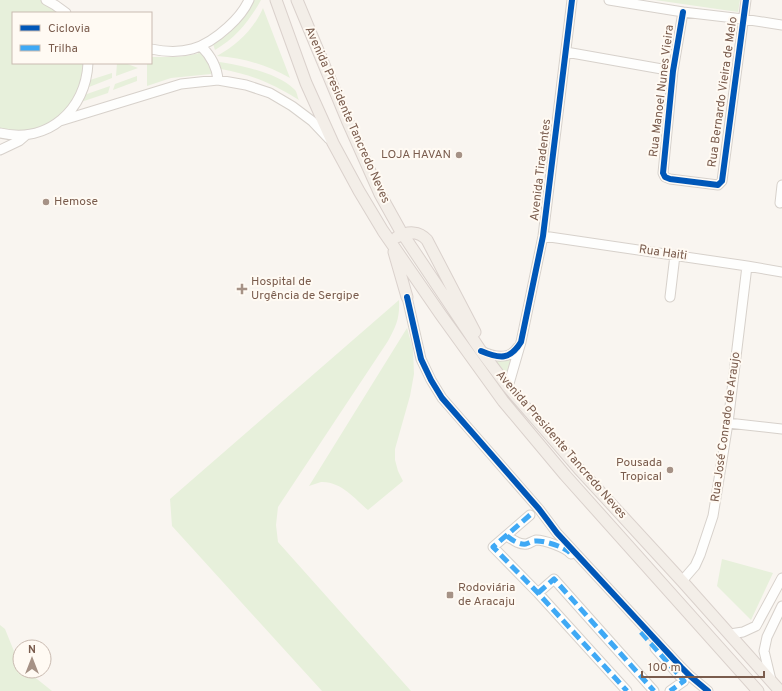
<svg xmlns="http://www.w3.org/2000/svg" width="782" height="691" viewBox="0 0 782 691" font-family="Overpass,sans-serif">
<rect width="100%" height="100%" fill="#f9f5f0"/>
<!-- green -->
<path fill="#e7f0db" d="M0,0H42L63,13H13V63H88L73,109L44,131L0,133Z
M254,0H261C250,20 236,38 215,50L213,44C232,34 245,18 254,0Z
M655,0H740L738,12Z
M263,8L290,78C267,65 244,58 217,56C237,45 254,29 263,8Z
M202,52L213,70L211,74L171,78L147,86V63H151V57C169,57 185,58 202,52Z
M219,62C240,65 278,73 294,89C297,91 297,96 299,100C271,83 253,75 221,69Z
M117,63H125L138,68L116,76Z
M112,73V78L89,87L90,80Z
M137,76V81L113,90L115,84Z
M110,86L108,93L81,102L84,95Z
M399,300C400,318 396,326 388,341L278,507L276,525L278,542L411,691H322L172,526L170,499Z
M407,328L413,349L414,374L410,396L395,449V460L398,471L403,481L368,510C355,499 341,481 321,482C317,483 313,485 309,486Z
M513,357L508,378L492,360Z
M722,559L773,573L751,620L717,586Z
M0,625L5,629L20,666V671H27L52,691H0Z"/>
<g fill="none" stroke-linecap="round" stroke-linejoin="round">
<!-- minor casing -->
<g stroke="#d7d1cb" stroke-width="11">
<path id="minor" d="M46,0L55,5L66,13
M609,0L683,12L743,19L782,25
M683,12L673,71L663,173L665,177L670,179L718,185L722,181L746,0
M201,46C211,56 217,67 218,80
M151,49C183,56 204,49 228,27C237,19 244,11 249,0
M566,52L673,71
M60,121L181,84L218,80L246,85L270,93L292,106L312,121L329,139
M0,133C48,144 86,110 88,63
M0,150L19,141L26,135
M780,203L782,185
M543,236L747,266L782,272
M407,297L421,359L431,380L442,398L539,509L557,533L681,667L690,676L708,691
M670,297L675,255
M481,351C494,357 510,360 518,347
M508,387L521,342L543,236L572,0
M728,423L782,429
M530,515L493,547L538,593L627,691
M507,536C513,540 519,545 527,544C530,543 533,541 536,540C544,540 565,547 571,554
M682,581L695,566L700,555L713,516L728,423L747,266
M538,593L554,579L654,691
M730,634L743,632L756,626L782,578
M655,648L684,681L670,691
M771,680L764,651L767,637L782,606"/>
</g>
<!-- major casing -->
<g stroke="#dad1cc" stroke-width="13">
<path id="major" d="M276,0L306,83L333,143L359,191L383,231L441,315L503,401L565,475L758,691
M297,0L347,120L380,194L400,230L481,351L508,387L579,469L682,581L780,691
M397,237C408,231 419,231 427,240L475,332
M394,252L407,297"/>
</g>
<!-- minor -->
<use href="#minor" stroke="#fefefd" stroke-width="9"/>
<!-- major -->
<use href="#major" stroke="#f3eee8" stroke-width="11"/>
<!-- quiet -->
<path stroke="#3fa9f5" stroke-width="5" stroke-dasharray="10 5" stroke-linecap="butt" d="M530,515L493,547L538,593L627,691
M507,536C512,540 519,545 526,544C529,543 532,541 535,541C543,540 565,547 570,553
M538,593L554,579L654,691
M641,632L684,681L670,691"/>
<!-- cycleway casing -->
<g stroke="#fffaf3" stroke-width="8">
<path id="cycleway" d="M683,12L673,71L663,173L665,177L670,179L718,185L722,181L746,0
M407,297L421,359L431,380L442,398L539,509L557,533L681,667L690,676L708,691
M481,351C500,359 510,360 521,342L543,236L572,0"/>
</g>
<!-- cycleway -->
<use href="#cycleway" stroke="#0057b8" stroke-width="6"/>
</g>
<!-- markers -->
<g fill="#a69286" stroke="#fffaf3" stroke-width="1.5">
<circle cx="459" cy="155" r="4"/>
<circle cx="46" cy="202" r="4"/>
<path d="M240 283h4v4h4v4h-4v4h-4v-4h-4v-4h4z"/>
<circle cx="670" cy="470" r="4"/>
<rect x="446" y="591" width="8" height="8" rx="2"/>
</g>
<g text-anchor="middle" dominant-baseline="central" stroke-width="4" stroke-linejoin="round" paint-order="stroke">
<!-- street labels -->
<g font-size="12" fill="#7a5c4d" stroke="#fffaf3">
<text transform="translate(662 91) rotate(-83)">Rua Manoel Nunes Vieira</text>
<text transform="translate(723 92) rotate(-82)">Rua Bernardo Vieira de Melo</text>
<text transform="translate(347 115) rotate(66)">Avenida Presidente Tancredo Neves</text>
<text transform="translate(541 170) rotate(-83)">Avenida Tiradentes</text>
<text transform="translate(663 253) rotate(8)">Rua Haiti</text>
<text transform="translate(726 427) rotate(-82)">Rua José Conrado de Araujo</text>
<text transform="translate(561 445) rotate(49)">Avenida Presidente Tancredo Neves</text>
</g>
<!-- poi labels -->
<g font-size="12" fill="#7a5c4d" stroke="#fffaf3" text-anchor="start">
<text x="451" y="155" text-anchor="end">LOJA HAVAN</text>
<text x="54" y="202">Hemose</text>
<text x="251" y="282">Hospital de<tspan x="251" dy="14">Urgência de Sergipe</tspan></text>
<text x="662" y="463" text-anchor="end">Pousada<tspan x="662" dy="14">Tropical</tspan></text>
<text x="458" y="588">Rodoviária<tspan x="458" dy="14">de Aracaju</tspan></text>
</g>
</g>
<!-- legend -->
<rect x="12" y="12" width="140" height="52" fill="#fffaf3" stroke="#cabbb1"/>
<rect x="20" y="25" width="20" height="6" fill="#0057b8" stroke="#cabbb1"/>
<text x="48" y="32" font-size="12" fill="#7a5c4d">Ciclovia</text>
<rect x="20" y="45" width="20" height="6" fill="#3fa9f5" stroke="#cabbb1"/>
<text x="48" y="52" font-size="12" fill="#7a5c4d">Trilha</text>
<!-- north arrow -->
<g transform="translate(32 659)"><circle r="19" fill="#fffaf3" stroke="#cabbb1"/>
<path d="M0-3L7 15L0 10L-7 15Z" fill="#a69286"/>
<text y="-6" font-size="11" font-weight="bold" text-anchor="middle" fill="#7a5c4d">N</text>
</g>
<!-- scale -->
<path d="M642 671v6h122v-6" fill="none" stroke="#7a5c4d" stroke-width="2"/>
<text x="648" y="671" font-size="12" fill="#7a5c4d" stroke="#fffaf3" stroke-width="3" paint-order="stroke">100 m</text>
</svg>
